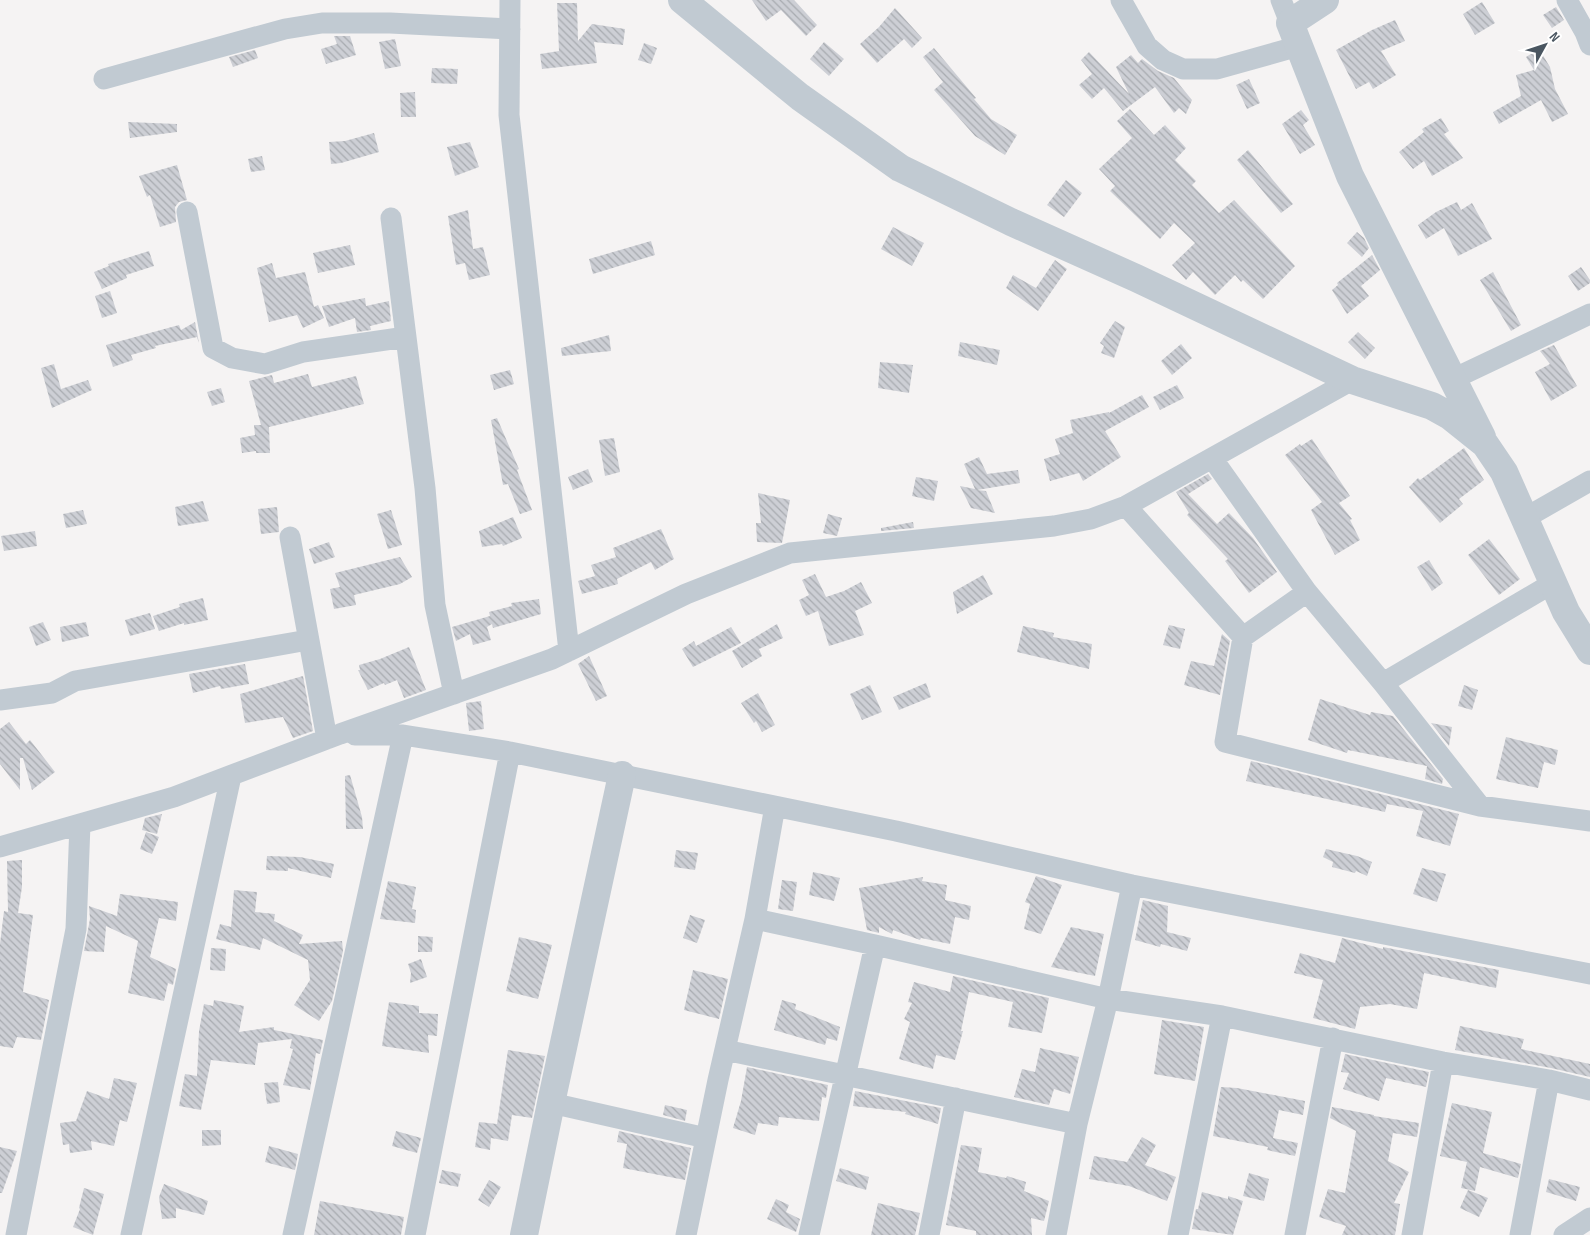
<svg xmlns="http://www.w3.org/2000/svg" width="1590" height="1235" viewBox="0 0 1590 1235" font-family="'Sofia Sans Condensed',sans-serif">
<defs>
<pattern id="building-back-hatch" width="6" height="6" patternUnits="userSpaceOnUse" patternTransform="scale(1.25)"><rect width="6" height="6" fill="#cdcfd5"/><path d="M-1 5l2 2M0 0l6 6M5-1l2 2" fill="none" stroke="#a8abb0"/></pattern>
</defs>
<rect width="100%" height="100%" fill="#f5f3f3"/>
<!-- building -->
<path fill="url(#building-back-hatch)" d="M752,0H794L817,25L806,36L781,10L766,21Z
M1482,2L1495,23L1475,35L1463,14Z
M557,3H577L578,41L592,24L625,29L623,45L594,42L597,63L542,69L540,54L559,51Z
M1556,7L1564,20L1552,28L1543,15Z
M895,8L922,38L912,48L904,39L877,63L860,44L879,27Z
M1395,20L1405,41L1381,51L1396,75L1373,89L1369,82L1356,89L1336,50L1372,30Z
M334,36H350L356,55L326,64L321,49L337,44Z
M395,39L401,66L385,69L379,42Z
M824,42L844,59L829,76L810,59Z
M644,43L657,48L651,64L638,60Z
M934,48L976,98L974,99L991,119L1017,135L1005,155L975,136L934,90L943,82L923,57Z
M1539,49L1550,67L1555,89L1568,114L1552,122L1541,100L1499,124L1493,112L1521,96L1516,75L1534,70L1526,57Z
M255,50L258,58L233,67L229,57Z
M1089,52L1129,94L1116,67L1131,55L1138,63L1142,59L1158,71L1174,78L1192,100L1186,114L1179,108L1174,113L1155,87L1123,111L1104,88L1092,99L1079,85L1092,74L1081,60Z
M432,68L458,69L457,84L431,83Z
M1249,79L1260,103L1247,109L1236,85Z
M415,92L416,117H401L400,93Z
M1130,109L1154,135L1165,125L1186,148L1175,160L1196,181L1192,185L1219,213L1234,200L1295,266L1263,299L1243,280L1241,282L1235,275L1215,295L1193,272L1186,280L1172,265L1195,243L1174,223L1160,239L1110,191L1115,186L1099,169L1132,138L1117,121Z
M1301,110L1309,120L1303,125L1315,145L1300,154L1282,124Z
M1441,118L1449,131L1444,134L1463,158L1432,176L1424,161L1413,169L1399,152L1424,132L1422,129Z
M128,122L177,124V132L130,138Z
M374,133L379,152L341,163L331,164L329,142L345,141Z
M470,142L479,167L455,176L447,147Z
M1248,150L1293,204L1281,213L1237,160Z
M262,156L265,170L251,172L248,159Z
M177,165L187,200L179,202L175,207L176,222L160,227L150,195L147,197L139,176Z
M1066,180L1082,193L1064,217L1047,205Z
M1457,202L1461,210L1472,203L1492,239L1458,256L1444,228L1426,239L1418,225L1436,212Z
M468,210L473,249L483,247L490,275L469,280L465,263L456,265L448,216Z
M893,227L924,243L912,266L881,249Z
M1357,232L1364,238L1369,248L1362,257L1347,243Z
M651,241L655,255L593,274L589,259Z
M350,245L355,265L318,273L313,253Z
M149,251L154,266L126,275L127,278L102,289L94,272L109,266L108,264Z
M1372,255L1380,270L1361,286L1369,296L1347,314L1332,290L1338,285L1337,283Z
M1055,260L1067,269L1038,311L1006,288L1013,275L1036,288Z
M272,263L276,278L305,272L314,307L318,305L324,318L303,328L297,315L269,322L257,268Z
M1581,267L1590,280V283L1578,291L1568,276Z
M1493,272L1521,325L1511,331L1480,280Z
M110,291L117,313L102,318L95,296Z
M365,298L366,306L389,301L391,321L370,326L371,330L357,332L355,318L329,327L322,306Z
M1115,321L1125,327L1114,358L1101,353L1104,346L1100,343Z
M195,322L199,343L197,337L155,346L156,348L131,355L133,360L113,367L106,345L179,325L181,330Z
M1358,332L1375,348L1365,359L1348,342Z
M609,335L611,351L562,356L561,348Z
M960,342L1000,350L997,365L958,356Z
M1181,344L1192,358L1172,375L1161,361Z
M1554,345L1577,386L1551,401L1535,372L1550,364L1540,351Z
M880,362L913,365L909,393L878,388Z
M54,364L61,389L88,380L92,390L52,408L41,368Z
M510,370L514,384L494,390L490,375Z
M308,374L312,387L356,376L364,404L269,427L270,453H256V451L242,453L240,438L255,435L254,425H261L249,381L272,375L274,383Z
M1177,385L1184,398L1160,410L1153,397Z
M221,388L225,402L212,406L207,392Z
M1142,395L1149,407L1105,431L1121,457L1083,481L1079,473L1050,481L1044,459L1060,454L1055,439L1073,433L1070,420L1109,412V413Z
M497,418L519,469L517,470L532,510L520,514L508,484L503,485L491,420Z
M614,438L620,472L605,476L599,440Z
M1312,439L1350,496L1339,503L1352,519L1350,520L1360,540L1335,555L1311,510L1322,502L1285,455L1300,444L1301,446Z
M1464,448L1484,480L1459,499L1463,504L1440,523L1409,487L1418,478L1420,480Z
M979,457L987,474L1018,470L1020,483L977,490L986,491L995,513L971,508L960,486L975,489L964,464Z
M588,469L593,482L573,490L568,477Z
M1208,474L1212,479L1188,494L1217,524L1229,513L1253,538L1277,572L1249,593L1225,561L1228,559L1187,515L1189,513L1176,492Z
M916,477L938,481L934,501L912,496Z
M758,493L790,500L782,543L757,542L756,523H761Z
M203,501L209,521L178,526L175,507Z
M277,507L279,532L261,534L258,509Z
M83,510L87,524L66,528L63,514Z
M391,510L402,545L388,549L377,514Z
M828,514L842,518L837,536L823,533Z
M513,517L522,538L503,546L502,544L482,547L479,531Z
M913,522L914,528L881,531V528Z
M661,529L674,559L655,570L651,562L617,579L618,584L582,594L578,581L595,576L591,565L616,557L613,548Z
M35,531L37,546L4,551L1,536Z
M1489,539L1520,579L1499,595L1468,555Z
M329,542L335,557L314,564L309,549Z
M400,557L412,577L400,584L354,595L356,605L334,609L330,589L340,587L335,573Z
M1429,560L1443,583L1432,591L1417,567Z
M815,574L826,597L844,591L861,582L872,603L855,611L864,635L829,646L818,611L806,616L799,600L809,595L802,580Z
M983,575L993,594L957,614L953,592Z
M203,598L208,620L184,625V623L159,631L153,616L180,607L179,604Z
M539,599L541,614L493,628L492,624L487,627L491,640L473,645L470,634L456,641L452,627L490,616L489,612L512,606L511,603Z
M150,613L155,629L130,636L125,620Z
M43,622L51,640L36,646L29,627Z
M86,622L89,636L62,642L60,627Z
M777,624L783,638L759,649L762,656L742,668L732,651Z
M1169,625L1185,629L1180,649L1163,645Z
M1023,626L1054,633L1053,637L1092,644L1089,669L1017,652Z
M731,627L741,643L693,667L682,649L694,641L696,646Z
M1222,634L1230,641L1220,695L1184,685L1191,661L1214,666Z
M409,647L426,690L404,698L397,680L385,685L384,683L368,690L358,670H360L359,665L380,659Z
M589,656L607,696L596,701L578,664Z
M245,664L249,684L221,689L220,686L193,693L189,674Z
M303,676L313,731L293,738L283,717L245,723L240,694Z
M926,683L931,697L899,710L893,697Z
M870,685L882,712L862,720L850,694Z
M1464,685L1478,690L1472,710L1458,706Z
M758,693L775,725L762,732L756,721L754,723L741,703Z
M1320,699L1370,715L1371,712L1393,716L1443,779L1442,784L1425,779L1427,766L1348,750L1347,753L1308,740Z
M481,701L484,729L469,731L466,703Z
M9,722L26,744L30,740L55,772L32,790L23,758H20V790L0,764V729Z
M1431,723L1452,727L1449,746Z
M1506,737L1558,750L1555,765L1544,762L1538,788L1496,779Z
M1251,761L1459,814L1450,846L1416,836L1423,811L1387,804L1385,812L1246,781Z
M350,775L362,817L363,829H346L345,776Z
M162,814L157,834L142,830L145,818Z
M146,832L159,837L152,854L140,849Z
M1326,849L1357,856L1372,862L1367,876L1356,871L1355,873L1332,867L1333,862L1323,857Z
M676,850L698,853L695,870L674,867Z
M267,856L300,857L334,864L331,878L288,868V871L266,870Z
M22,860V887L18,913L33,915L23,992L49,1000L41,1040L17,1037L13,1048L0,1046V944L4,911L8,912L7,861Z
M1422,868L1446,874L1437,902L1413,894Z
M813,872L840,878L834,901L809,895Z
M1036,876L1062,885L1041,934L1024,929L1030,904L1025,902Z
M923,877L922,881L947,885L945,900L971,906L969,920L955,917L950,944L921,938L920,940L893,930L892,934L879,927V933L867,930L859,888Z
M782,880L797,882L793,911L778,909Z
M388,881L416,887L412,909L416,910L415,923L380,919Z
M234,890L257,892L255,912L275,914L274,921L303,935L299,944L342,941L343,951L332,1001L319,1021L294,1005L310,980L308,960L263,938L260,950L216,939L220,924L231,927Z
M120,894L178,902L176,921L159,918L150,957L176,969L173,985L168,983L164,1001L128,993L138,941L106,926L104,952L84,951L90,919L89,906L117,916Z
M1143,900L1168,906L1167,932L1191,938L1187,951L1161,944L1160,947L1135,940Z
M690,915L705,920L697,943L683,938Z
M1071,927L1104,934L1095,976L1051,967Z
M418,936L433,937L432,952H418Z
M519,937L552,945L538,999L506,991Z
M1342,938L1383,949V947L1499,970L1496,988L1424,973L1417,1009L1390,1004L1360,1007L1355,1029L1313,1018L1323,980L1294,973L1300,953L1335,963Z
M211,948L226,949L225,971L210,970Z
M421,959L427,977L410,983L411,973L408,964Z
M693,970L728,979L719,1019L684,1010Z
M953,976L1049,998L1042,1033L1008,1027L1013,1002L969,992L961,1031H963L955,1060L936,1055L933,1069L899,1059L910,1022L904,1019L912,1003L908,1002L914,982L950,992Z
M214,1000L244,1006L239,1032L274,1027V1030L323,1040L320,1054L316,1053L310,1090L283,1085L293,1049L290,1048L292,1039L258,1043L255,1065L211,1060L201,1110L179,1106L185,1074L197,1076L199,1031L204,1004L213,1006Z
M782,1000L796,1004L795,1009L840,1027L837,1041L827,1038L825,1045L774,1030Z
M389,1002L419,1006V1013L438,1014L437,1036L428,1035L429,1053L382,1046Z
M1162,1020L1204,1027L1195,1081L1154,1074Z
M1460,1026L1524,1039L1521,1049L1590,1064V1077L1551,1068L1455,1050Z
M1040,1048L1079,1057L1070,1094L1054,1089L1049,1105L1014,1097L1022,1069L1035,1072Z
M508,1050L545,1056L532,1118L512,1115L508,1141L491,1138L490,1150L475,1147L479,1122L497,1124Z
M1345,1054L1429,1072L1426,1087L1386,1078L1379,1101L1343,1089L1349,1073L1341,1072Z
M747,1067L828,1085L826,1098L822,1097L819,1121L779,1117L778,1126L758,1123L755,1135L733,1128L741,1101Z
M114,1078L137,1083L127,1122L120,1120L114,1146L91,1141L92,1150L70,1153L69,1144L63,1145L60,1123L76,1121L87,1091L109,1099Z
M278,1082L280,1102L267,1104L264,1083Z
M1221,1087L1237,1088L1305,1101L1303,1115L1279,1110L1273,1138L1298,1143L1295,1156L1267,1150L1268,1147L1213,1136Z
M855,1091L941,1108L938,1124L905,1114L906,1112L853,1106Z
M1452,1103L1492,1112L1483,1153L1521,1164L1518,1178L1480,1167L1475,1191L1461,1188L1467,1162L1440,1156Z
M665,1105L687,1110L685,1121L663,1115Z
M1332,1107L1374,1115V1116L1419,1123L1417,1137L1393,1133L1388,1161L1409,1172L1394,1203L1400,1204L1395,1235H1342L1346,1226L1319,1217L1328,1189L1345,1193L1356,1131L1330,1118Z
M202,1130H221V1145L202,1146Z
M396,1131L421,1138L417,1153L392,1146Z
M619,1131L691,1148L685,1180L623,1168L627,1144L617,1142Z
M1142,1137L1156,1145L1145,1165L1176,1177L1167,1201L1129,1186L1089,1179L1094,1156L1127,1162Z
M961,1145L982,1148L978,1172L1006,1178L1007,1176L1026,1182L1024,1191L1049,1201L1044,1221L1031,1218L1032,1235H976V1231L946,1225Z
M269,1146L298,1154L295,1170L265,1162Z
M0,1147L17,1151L2,1193H0Z
M840,1168L869,1177L866,1190L836,1181Z
M442,1170L461,1174L458,1187L439,1183Z
M1249,1173L1269,1179L1264,1201L1243,1196Z
M1549,1179L1580,1187L1576,1201L1546,1192Z
M489,1180L501,1187L489,1207L478,1200Z
M164,1184L208,1201L204,1215L176,1208V1218L162,1219L159,1197Z
M84,1188L104,1194L93,1235L73,1227L80,1209L79,1208Z
M1468,1190L1488,1198L1479,1217L1460,1208Z
M1202,1192L1228,1199V1196L1243,1201L1233,1235L1192,1229L1196,1209H1198Z
M776,1199L789,1205L786,1212L800,1219L796,1232L767,1219Z
M320,1201L404,1217L401,1235H314Z
M878,1203L920,1213L915,1235H871Z"/>
<g fill="none" stroke-linecap="round" stroke-linejoin="round">
<!-- minor -->
<path stroke="#c1cad2" stroke-width="21" d="M510,0L509,115L569,651
M1121,0L1147,46L1163,60L1183,69H1217L1299,46
M1281,0L1290,23
M1567,0L1585,32L1590,45
M104,79L285,29L322,23H390L510,29
M187,212L213,348L232,358L265,364L303,352L406,337
M391,218L425,488L435,605L454,694
M1453,379L1590,314
M1212,458L1307,592L1383,683L1480,806
M1126,506L1243,637
M1525,518L1590,481
M290,537L327,739
M1307,592L1243,637L1225,742L1480,806L1590,821
M1383,683L1553,583
M0,700L52,693L75,681L308,640
M355,735H403L510,752L896,831L1132,885L1590,974
M0,847L174,797L340,734L552,659L686,594L790,553L1054,526L1091,519L1126,506L1352,380
M755,919L875,945L1108,999L1222,1016L1443,1062L1549,1080L1590,1090
M725,1050L1077,1124
M551,1103L706,1138
M16,1235L76,929L80,824
M131,1235L231,776
M293,1235L403,735
M415,1235L510,752
M686,1235L718,1080L755,919L775,806
M809,1235L875,945
M929,1235L956,1098
M1056,1235L1077,1124L1108,999L1132,885
M1178,1235L1222,1016
M1295,1235L1333,1038
M1412,1235L1443,1062
M1520,1235L1549,1080
M1564,1235L1590,1218"/>
<!-- tertiary -->
<path stroke="#c1cad2" stroke-width="28" d="M682,0L800,97L900,168L1011,222L1136,278L1352,380L1432,406L1450,416L1485,444L1504,472L1566,612L1590,651
M1325,0L1290,23L1350,176L1482,437
M524,1235L551,1103L622,775"/>
</g>
<!-- north arrow -->
<g transform="translate(1545 45) rotate(50)" stroke="#ffffff" stroke-width="4" paint-order="stroke">
<path d="M0-4L9 19L0 12L-9 19Z" fill="#4a5661"/>
<text y="-8" font-size="14" font-weight="bold" text-anchor="middle" fill="#4a5661">N</text>
</g>
</svg>
